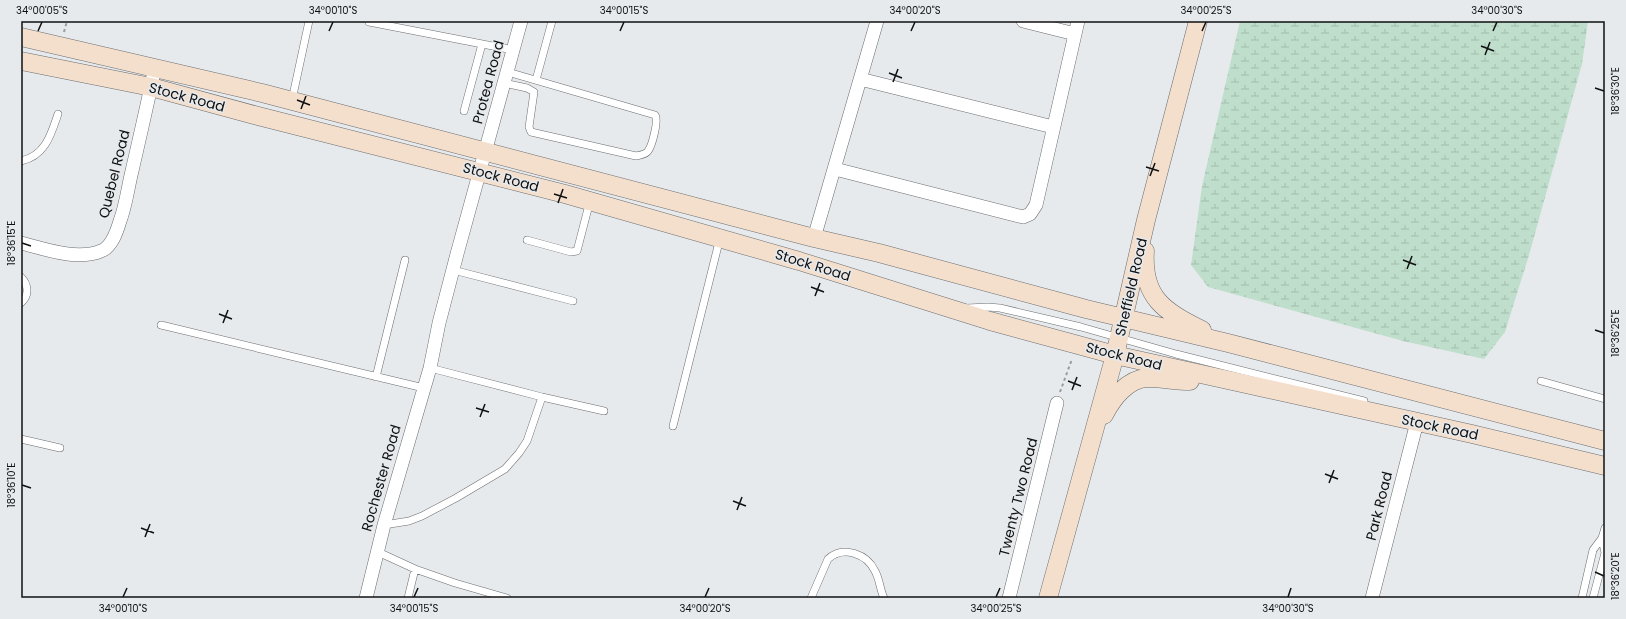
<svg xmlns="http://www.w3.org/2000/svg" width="1626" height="619" viewBox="0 0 1626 619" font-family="Poppins,sans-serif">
<defs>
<pattern id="wetland-marsh" width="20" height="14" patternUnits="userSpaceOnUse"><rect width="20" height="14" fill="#bfdfcc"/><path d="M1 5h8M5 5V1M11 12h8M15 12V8" fill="none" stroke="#a3beae"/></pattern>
</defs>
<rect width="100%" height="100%" fill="#e7eaed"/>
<!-- wetland -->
<path fill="url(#wetland-marsh)" d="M1240,21H1588L1582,64L1529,255L1505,332L1484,359L1403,341L1208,287L1191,265L1202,186Z"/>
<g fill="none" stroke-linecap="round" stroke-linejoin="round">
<!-- lane casing -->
<g stroke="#6a6d6f" stroke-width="8">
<path id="lane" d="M369,22L513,50
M536,80L552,21
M504,83L527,88L534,92L529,127L531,132L636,156C640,155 645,155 648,151C652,146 659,120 655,115L508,72
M292,100L309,21
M464,111L482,44
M21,161C45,156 51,135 58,114
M527,240L571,252L577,251L590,201
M453,270L573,301
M21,277C28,284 30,295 21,303
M967,308L988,307L1000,308L1081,327L1176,354L1364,401
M161,325L424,388
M430,368L542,397L604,411
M376,377L405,260
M1541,381L1605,399
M673,426L720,238
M21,439L60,448
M384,525L409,521L422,516L456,498L505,469L519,453L527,441L542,397
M378,552L415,569L455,583L507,598
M408,598L415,569
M811,598L828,559C843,545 867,554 875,571C880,580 880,590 884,598
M1582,598L1593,550L1602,538L1605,528
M1593,598L1605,553L1602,538"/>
</g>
<!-- street casing -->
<g stroke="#6a6d6f" stroke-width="14">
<path id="street" d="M1023,21L1075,34
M860,79L1053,127
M835,169L1023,217L1030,214L1036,205L1078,21
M814,238L877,21
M21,243C45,249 77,261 101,251C112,247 117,231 120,221C126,205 128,187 132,171C140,136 148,102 155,67
M366,598L384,525L430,368L439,323L457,254L521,21
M1009,598L1057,403
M1372,598L1417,422"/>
</g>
<!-- secondary casing -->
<g stroke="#6a6d6f" stroke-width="19">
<path id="secondary" d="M21,37L262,93L814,238L879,253L1086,309L1228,343L1605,441
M21,61L151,87L258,116L565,194L799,261L990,321L1115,355L1472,434L1605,466
M1145,251C1142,298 1164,311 1202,330
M1104,415C1112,399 1127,379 1147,378C1161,378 1176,381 1190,381
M1048,598L1115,355L1146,220L1198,21"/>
</g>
<!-- path -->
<path stroke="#9a9c9e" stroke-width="2" stroke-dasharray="3 3" stroke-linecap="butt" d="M64,32L67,21
M1060,392L1072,359"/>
<!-- lane -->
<use href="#lane" stroke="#fff" stroke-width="7"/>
<!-- street -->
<use href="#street" stroke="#fff" stroke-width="13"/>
<!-- secondary -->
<use href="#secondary" stroke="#f4dfcd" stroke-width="18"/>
</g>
<!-- ticks -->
<path fill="none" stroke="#0f1011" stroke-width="1.5" d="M38,31L42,22M329,31L333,22M620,31L624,22M911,31L915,22M1202,31L1206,22M1493,31L1497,22M1481,46L1494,51M1485,55L1490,42M889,73L902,78M893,82L898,69M1595,88L1604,91M297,100L310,105M301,109L306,96M1146,167L1159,171M1150,176L1155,163M554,194L567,198M558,203L563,189M22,243L31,246M1403,260L1416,265M1407,269L1412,256M811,287L824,292M815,296L820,283M219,314L232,319M223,323L228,310M1595,330L1604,333M1068,381L1081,386M1072,390L1077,377M476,408L489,412M480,417L485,404M1325,474L1338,479M1329,483L1334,470M22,485L31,488M733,501L746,506M737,510L742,497M141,528L154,533M145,537L150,524M1595,572L1604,576M123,597L127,588M414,597L418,588M705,597L709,588M996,597L1000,588M1288,597L1291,588"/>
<g text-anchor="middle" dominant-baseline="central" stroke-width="3" stroke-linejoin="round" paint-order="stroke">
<!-- street labels -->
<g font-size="14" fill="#0f1011" stroke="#e7eaed">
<text transform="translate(488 82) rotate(-75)">Protea Road</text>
<text transform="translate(187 97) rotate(15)">Stock Road</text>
<text transform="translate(114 174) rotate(-76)">Quebel Road</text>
<text transform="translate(501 177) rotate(15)">Stock Road</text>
<text transform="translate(813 265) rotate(17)">Stock Road</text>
<text transform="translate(1131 287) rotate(-77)">Sheffield Road</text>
<text transform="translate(1124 356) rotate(14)">Stock Road</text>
<text transform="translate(1440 427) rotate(12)">Stock Road</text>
<text transform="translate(381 478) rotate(-74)">Rochester Road</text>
<text transform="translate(1018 497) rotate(-76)">Twenty Two Road</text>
<text transform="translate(1379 506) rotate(-76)">Park Road</text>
</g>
</g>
<!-- border -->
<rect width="1626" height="619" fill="none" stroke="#e7eaed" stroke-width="44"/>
<rect x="22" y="22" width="1582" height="575" fill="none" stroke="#0f1011" stroke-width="1.5"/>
<g font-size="10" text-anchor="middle" fill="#0f1011">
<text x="42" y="14">34°00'05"S</text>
<text x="333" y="14">34°00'10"S</text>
<text x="624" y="14">34°00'15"S</text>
<text x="915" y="14">34°00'20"S</text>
<text x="1206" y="14">34°00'25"S</text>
<text x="1497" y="14">34°00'30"S</text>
<text transform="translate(1615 91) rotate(-90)" y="4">18°36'30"E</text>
<text transform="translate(11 243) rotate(-90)" y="4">18°36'15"E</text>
<text transform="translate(1615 333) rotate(-90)" y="4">18°36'25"E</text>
<text transform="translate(11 485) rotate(-90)" y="4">18°36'10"E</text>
<text transform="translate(1615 576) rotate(-90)" y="4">18°36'20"E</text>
<text x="123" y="612">34°00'10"S</text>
<text x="414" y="612">34°00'15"S</text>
<text x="705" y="612">34°00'20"S</text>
<text x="996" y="612">34°00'25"S</text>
<text x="1288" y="612">34°00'30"S</text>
</g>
</svg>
